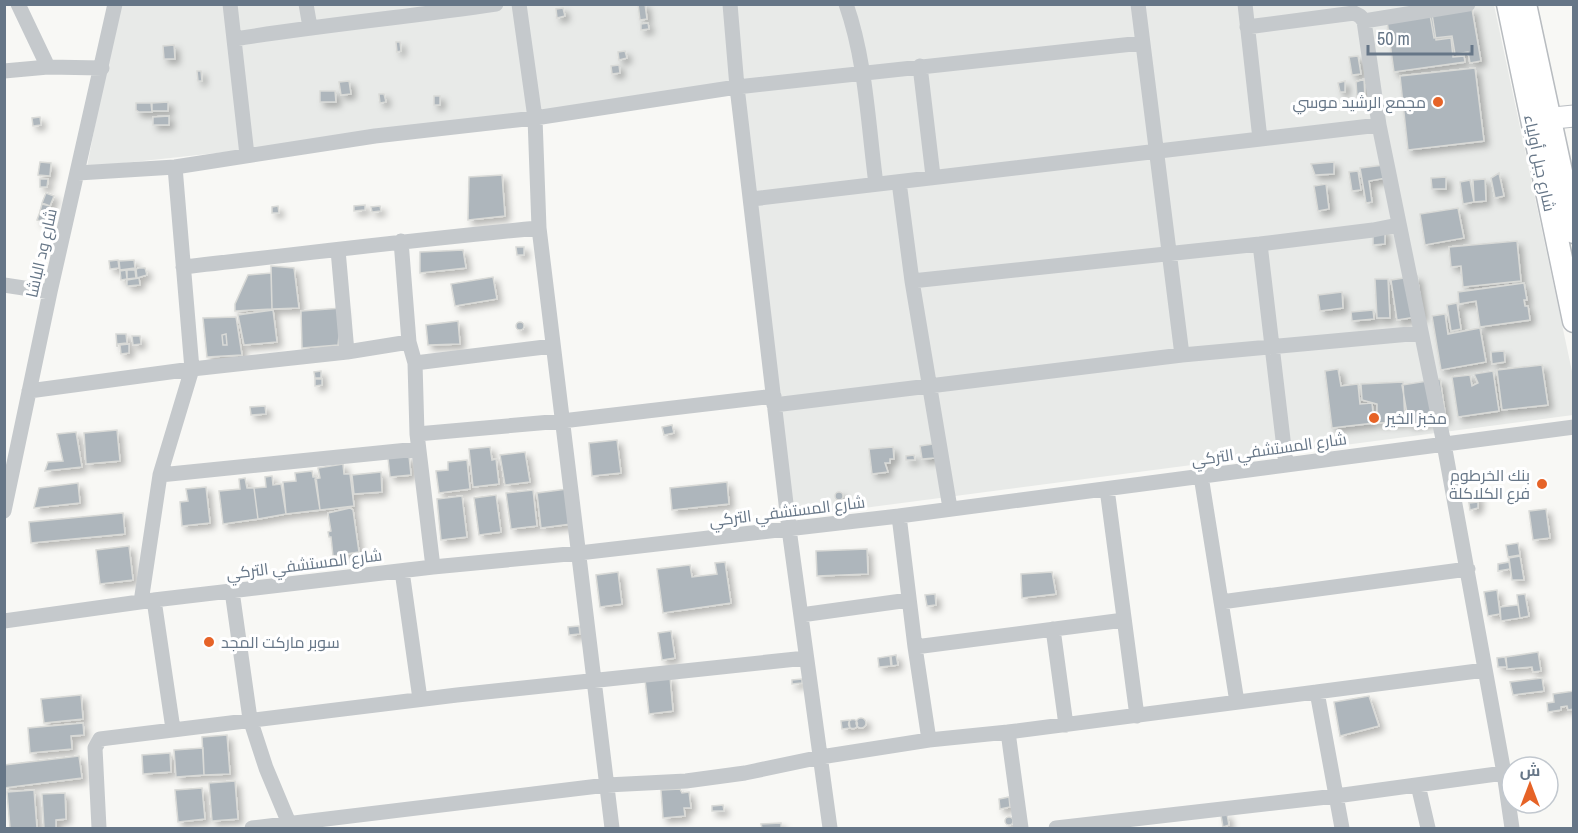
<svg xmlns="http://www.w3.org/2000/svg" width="1578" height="833" viewBox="0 0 1578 833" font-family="'Archivo Narrow',Cairo,sans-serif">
<defs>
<filter id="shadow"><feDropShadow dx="4.5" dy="4.5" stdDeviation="3" flood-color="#0004"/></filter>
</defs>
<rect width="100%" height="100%" fill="#f8f8f5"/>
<!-- built -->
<path fill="#e8eae8" d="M118,5H1494L1573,376V415L795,517L730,92L468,126L87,167Z"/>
<!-- building -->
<path fill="#aeb6bc" stroke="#d9dad7" stroke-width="1.5" filter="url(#shadow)" d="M638,4H645L647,19L640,20Z
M563,8L565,16L557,18L556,9Z
M1472,9L1481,61L1470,63L1468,52L1455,54L1452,36L1434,38L1430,15Z
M1432,14L1436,40L1451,38L1453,57L1464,56L1465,62L1394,72L1387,21Z
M648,23L649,29L641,30V24Z
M396,42H400L401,51L397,52Z
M174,45L175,59H164L163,46Z
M625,51L627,58L619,60L618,52Z
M1358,56L1361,74L1352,75L1349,57Z
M619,65L620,73L612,74L611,66Z
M1475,68L1484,141L1408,150L1400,76Z
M197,71H201L202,81H198Z
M1364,79L1365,97H1357L1356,82Z
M349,81L351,94L341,95L339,82Z
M1345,81V92H1340L1338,83Z
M320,91H335L336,102H320Z
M379,94H384L386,102L380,103Z
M434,96H440V105H434Z
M168,102V111H152V103Z
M136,103H151L152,112H139L136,110Z
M169,116V125H153V117Z
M40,117L41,125L33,126L32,118Z
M40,162L51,163L50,176L38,175Z
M1334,162V174L1315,175L1311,164Z
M1384,165L1386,178L1369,181L1372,202L1366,203L1360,168Z
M1358,171L1361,190L1352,191L1349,172Z
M1499,173L1504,196L1495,198L1491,178Z
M502,175L505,216L468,220L469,177Z
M1446,177V189H1432L1431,178Z
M40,179H48L47,187H40Z
M1485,179L1486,201L1474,202L1473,180Z
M1470,180L1474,202L1463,204L1460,182Z
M1326,184L1329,209L1318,211L1314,186Z
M46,193L54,196L50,206L42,203Z
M42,204L50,206L48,214L40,211Z
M365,205V210L354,211V206Z
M278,206L279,213H272V207Z
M380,206L381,211L372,212L371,207Z
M1458,208L1464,238L1425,245L1420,214Z
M40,212L47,214L45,222L37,220Z
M1373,230H1385V244L1373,245Z
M1517,241L1521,281L1463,287L1461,266L1451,267L1449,247Z
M516,247H524V255H517Z
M463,250L466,268L420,273V252Z
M118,260L119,268L110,269L109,261Z
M134,260L135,268L120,270L119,261Z
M271,266L294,268L299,308L272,309Z
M139,268H145L147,275L137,278L136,269Z
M126,270L127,279L121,280L120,271Z
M127,270H135L136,278L127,279Z
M271,273L272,309L235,311V304L248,275Z
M1417,276L1423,316L1397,320L1391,280Z
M493,277L497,299L455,306L451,284Z
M139,278L140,285L127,286V280Z
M1375,279H1388L1390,318H1377Z
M1524,283L1527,300H1524L1525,306H1528L1530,320L1480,327L1476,301L1459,304L1458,292Z
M1342,292L1343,308L1320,311L1318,295Z
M1457,303L1461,329L1451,331L1447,305Z
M342,308L338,345L302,348L301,311Z
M273,310L277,342L244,345L238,315Z
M1373,310L1374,319L1352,321L1351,312Z
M1445,314L1448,334L1480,328L1486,362L1441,370L1432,316Z
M236,317L242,355L207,357L203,318Z
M458,321L460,344L428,345L426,325Z
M516 326a4 4 0 1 1 8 0a4 4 0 1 1-8 0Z
M116,334H126L127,343L118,344L117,347Z
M226,334L227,345H223L222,335Z
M132,336H140L141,344L133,345Z
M129,344V353L121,354L120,345Z
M1504,351L1505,362L1492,364L1491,352Z
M1542,365L1548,405L1502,410L1497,370Z
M1338,369L1341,386L1358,384L1360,404L1372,403L1374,423L1332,428L1325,371Z
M321,371V378H315L314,372Z
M1493,371L1499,411L1458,417L1452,377L1470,375L1472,386L1478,383L1474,374Z
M315,379H322V385L315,386Z
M1440,379L1446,419L1409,425L1402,385Z
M1403,382L1405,422L1377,423V404L1362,400L1361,384Z
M265,406L266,414L251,415L250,407Z
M672,425L674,433L664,435L662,427Z
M117,430L120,461L86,464L84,433Z
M76,432L82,467L45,471L48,462L63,461L57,434Z
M617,440L621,473L592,476L589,443Z
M933,444L935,458L922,459L920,446Z
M490,447L492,460L496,459L499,484L473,487L469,449Z
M893,447L894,459H890V463H885L888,472L872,474L869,449Z
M525,452L530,482L505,485L500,455Z
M914,455L915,460H906V456Z
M409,456L411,475L390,477L388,458Z
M467,460L470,489L439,493L436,471L448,470V462Z
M343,464L344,474H350L354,506L320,510L315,479L320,478L318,468Z
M312,471L313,477H316L320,510L286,514L283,482L296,481L295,473Z
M381,472L382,492L354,494L352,475Z
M272,476L273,485L281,484L286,514L258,519L254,488L266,487L265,477Z
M245,478L247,488H254L258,519L223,524L219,491L240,489L239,479Z
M727,482L729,504L672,510L670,488Z
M78,483L80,503L34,508L39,488Z
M206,487L210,523L182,526L180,502L188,501L186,489Z
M567,489L571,524L541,528L537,493Z
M533,490L537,526L511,529L506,493Z
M835 496a4 4 0 1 1 8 0a4 4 0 1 1-8 0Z
M496,495L501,532L479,535L474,498Z
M1478,495L1479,501L1469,502L1468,496Z
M462,496L467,537L441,540L437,499Z
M1478,502V508L1470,510L1469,503Z
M350,508L353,510L359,552L333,556L331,537H329L328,532L331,531L328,513Z
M1546,509L1550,538L1533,540L1529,511Z
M123,513L125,534L31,543L29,522Z
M1518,543L1520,555L1508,557L1506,545Z
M129,546L133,580L100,584L96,550Z
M867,549L868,574L817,576L816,551Z
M1520,556L1524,580H1512L1509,558Z
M725,562L731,603L663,613L657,569L690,565L692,577L717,574L715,563Z
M1509,562L1510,569L1498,571V564Z
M618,572L622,604L600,607L596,575Z
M1052,572L1056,594L1022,598L1021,574Z
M1497,590L1500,614L1488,616L1484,592Z
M935,594L936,605L927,606L925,595Z
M1525,594L1529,616L1520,618L1517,595Z
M1518,605L1520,618L1501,621L1500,607Z
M579,626L580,634L569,635L568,627Z
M671,631L675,658L662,660L658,633Z
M1538,652L1541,671L1533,672L1532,667L1507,669L1506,657Z
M896,655L898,665L892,666L891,656Z
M890,656L891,666L879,667L878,658Z
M1505,657L1507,667H1498L1497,658Z
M670,677L673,711L649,714L645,680Z
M1542,678L1544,691L1513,695L1510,682Z
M802,679V683L792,684V680Z
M1574,691V709L1568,710L1567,706L1561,707V710L1548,712L1547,703L1554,702L1553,694Z
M81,695L83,719L44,723L41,699Z
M1369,696L1379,726L1340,736L1334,702Z
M856 723a5 5 0 1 1 10 0a5 5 0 1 1-10 0Z
M848.5 724a4.5 4.5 0 1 1 9 0a4.5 4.5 0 1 1-9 0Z
M849,720L850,728L842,729L841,721Z
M83,723L84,735L71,736L72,749L30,753L28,728Z
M227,735L230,774L204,775L202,737Z
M203,748L204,775L176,777L174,750Z
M170,753L171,772L143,774L142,755Z
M79,756L82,778L4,788V765Z
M235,781L238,819L212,821L209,783Z
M202,788L205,819L178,822L175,790Z
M680,789L682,793L689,792L691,808H684L685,816L663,818L661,790Z
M34,790L37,828H10L7,792Z
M65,793L66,819L56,820V828H44L42,794Z
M1009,797L1010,807L1000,809L999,799Z
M723,805L724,811H712V806Z
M1227,814L1229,825L1223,827L1221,815Z
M1005 821a4 4 0 1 1 8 0a4 4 0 1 1-8 0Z
M781,823V828H762L761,824Z"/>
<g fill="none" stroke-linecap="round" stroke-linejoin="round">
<!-- secondary casing -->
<g stroke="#babec3" stroke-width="23">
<path id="secondary" d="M1534,120L1574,116"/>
</g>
<!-- primary casing -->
<g stroke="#b8bcc0" stroke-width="25">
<path id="primary" d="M1508,4L1574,321
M1525,4L1574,232"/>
</g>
<!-- street -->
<path stroke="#c5c9cc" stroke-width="15" d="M18,4L48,67
M230,4L247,155
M306,4L310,27
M519,4L535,118L539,228L612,828
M730,4L737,87L789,529L830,828
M846,4C866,61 868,124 876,184
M1138,4L1182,355
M1245,4L1260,139
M1364,21L1468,4
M1247,27L1354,13L1360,16L1364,21L1379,125L1444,444L1504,773L1512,828
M235,39C321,25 409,17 496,4
M920,66L933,176
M4,71L48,67L102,68
M78,173L175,167L375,136L535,118L737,87L1142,43
M899,182L912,281L950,508
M752,199L1379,125
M401,241L409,342L415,363L417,434L433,567
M1260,244L1286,465
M338,250L347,352
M183,267C301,254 420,239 539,228
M912,281L1260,244L1373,230L1398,225
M4,285L50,292
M415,363L553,346
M29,391L192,369L347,352L409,342
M774,405L1182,355L1421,333
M417,434L562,421L774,396
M160,475L418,449
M1201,476L1237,702
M1107,489L1137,716
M4,511L50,292L115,4
M899,516L915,647
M402,571L420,699
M232,591L250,719L266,768L291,828
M154,600L173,729
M141,602L160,475L192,369L175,167
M1221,602L1468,569
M801,615L909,600
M4,621L154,600L433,567L579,553L899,516L1574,427
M1053,629L1066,725
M1317,692L1342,828
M1008,732L1021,828
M929,740L915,647L1124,620
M1418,785L1428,828
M99,828L95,748L100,739L457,695L806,658
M252,828L607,785L686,781L745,773L821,757L929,740L1008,732L1485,670
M1056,828L1336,796L1504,773"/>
<!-- secondary -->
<use href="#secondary" stroke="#fff" stroke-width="21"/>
<!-- primary -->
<use href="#primary" stroke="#fff" stroke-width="22"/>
</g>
<!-- markers -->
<g fill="#e66327" stroke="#fff" stroke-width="2">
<circle cx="1438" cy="102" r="6"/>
<circle cx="1374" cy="418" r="6"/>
<circle cx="1542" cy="484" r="6"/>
<circle cx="209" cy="642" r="6"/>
</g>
<g text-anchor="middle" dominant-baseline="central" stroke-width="6" stroke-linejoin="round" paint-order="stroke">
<!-- poi labels -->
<g font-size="16" fill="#667687" stroke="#fff" text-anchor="end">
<text x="1426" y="102">مجمع الرشيد موسي</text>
<text x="1386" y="418" text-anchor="start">مخبز الخير</text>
<text x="1530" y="475">بنك الخرطوم<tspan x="1530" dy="18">فرع الكلاكلة</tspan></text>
<text x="221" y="642" text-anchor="start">سوبر ماركت المجد</text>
</g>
<!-- street labels -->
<g font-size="16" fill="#667687" stroke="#fff">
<text transform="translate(1540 163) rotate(78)">شارع جبل أولياء</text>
<text transform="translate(41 253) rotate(-77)">شارع ود الباشا</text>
<text transform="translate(1269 449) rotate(-8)">شارع المستشفي التركي</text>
<text transform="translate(787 511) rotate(-7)">شارع المستشفي التركي</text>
<text transform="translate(304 564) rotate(-7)">شارع المستشفي التركي</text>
</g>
</g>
<!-- border -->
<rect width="1578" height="833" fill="none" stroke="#667687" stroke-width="12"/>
<!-- north arrow -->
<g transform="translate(1530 785)"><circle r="28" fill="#ffffff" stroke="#c2c8cf" stroke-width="1.5"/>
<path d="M0-4.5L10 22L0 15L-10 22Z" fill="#e66327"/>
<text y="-9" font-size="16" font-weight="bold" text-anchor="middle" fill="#667687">ش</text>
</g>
<!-- scale -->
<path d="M1368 45v9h104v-9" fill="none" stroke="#667687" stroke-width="3"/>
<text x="1377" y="45" font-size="18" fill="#667687" stroke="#ffffff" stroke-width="4.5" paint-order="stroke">50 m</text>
</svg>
